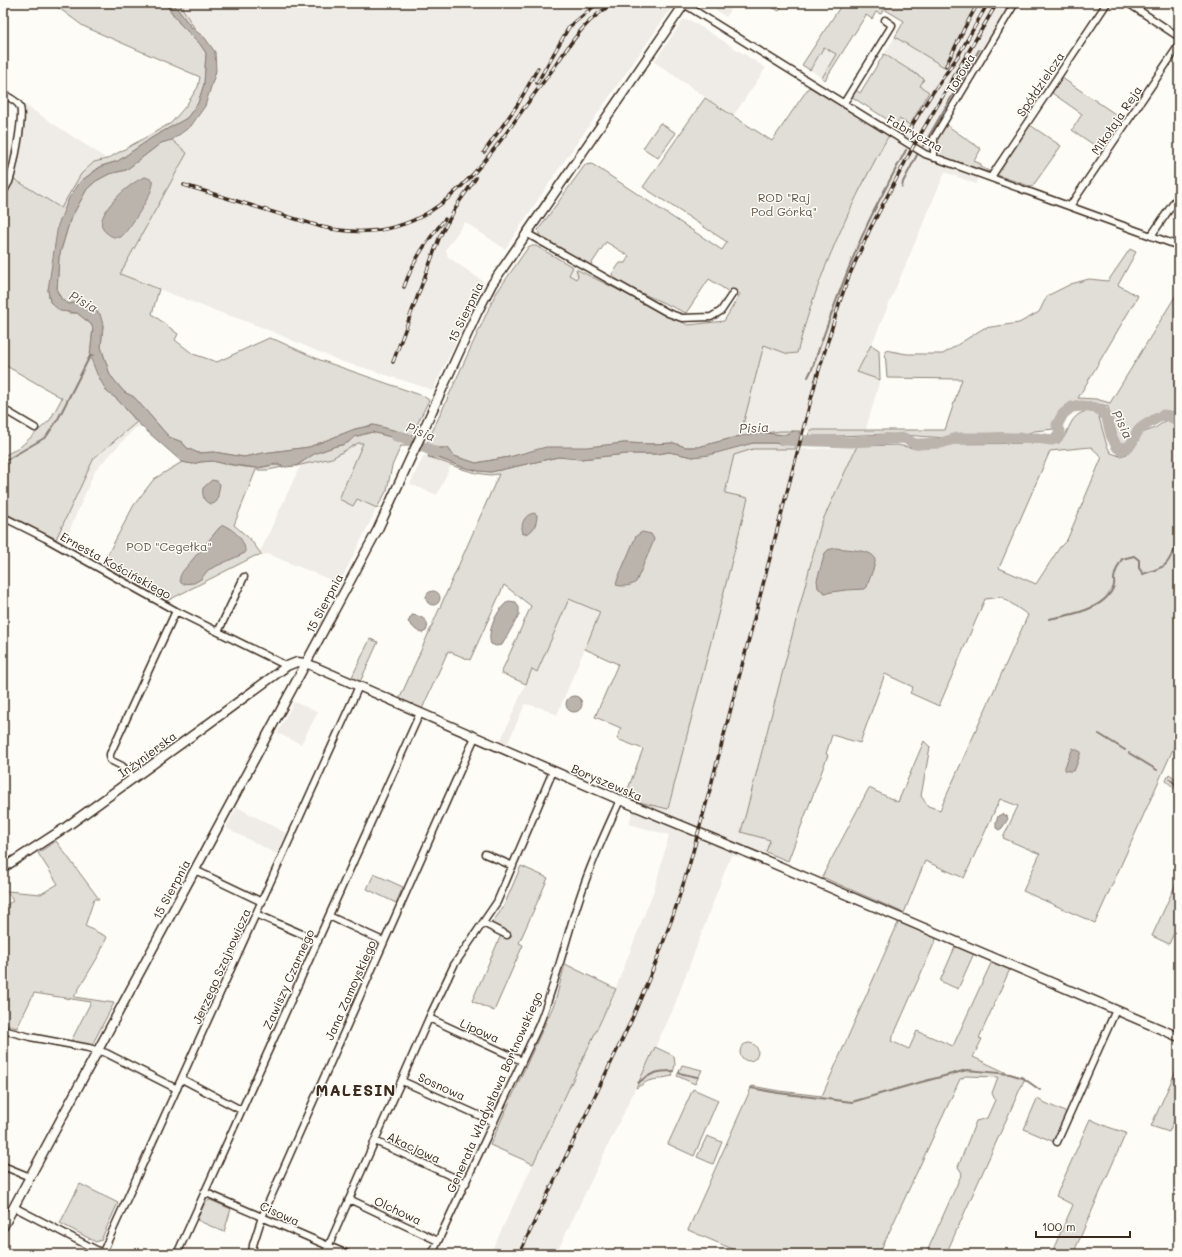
<svg xmlns="http://www.w3.org/2000/svg" width="1182" height="1257" viewBox="0 0 1182 1257" font-family="Mali,sans-serif">
<rect width="100%" height="100%" fill="#fdfcf7"/>
<filter id="ink" filterUnits="userSpaceOnUse"><feTurbulence type="fractalNoise" baseFrequency=".025" numOctaves="2"/><feDisplacementMap in="SourceGraphic" scale="8" xChannelSelector="R" yChannelSelector="G"/><feConvolveMatrix kernelMatrix="1 2 1 2 8 2 1 2 1" color-interpolation-filters="sRGB"/></filter>
<g filter="url(#ink)">
<!-- built -->
<path fill="#efece7" d="M179,3H675L556,173L505,249L465,222L446,249L448,257L484,282L433,390L361,367L342,362L271,331L237,318L210,309L120,274L187,153L172,140L191,126L205,106V38L195,29Z
M720,3H730L733,5L726,17L715,10Z
M977,3H1011L935,130L933,136L930,151L892,130L899,119L910,125L929,92L919,86L924,79L884,54L895,37L944,66L964,27Z
M683,20H690L766,68L733,116L654,62Z
M824,47L836,54L822,78L810,70Z
M25,105L107,159L94,162L81,174L61,208L14,179Z
M889,135L905,147L924,157L978,176L976,184L945,172L875,337L857,372L880,380L866,429L780,431L740,436L764,345L788,354L797,353L814,299L836,241L870,169Z
M573,267L576,269L578,276L576,279L569,275Z
M137,422L141,426L134,429L95,471L64,543L56,539L94,458Z
M358,443H363L357,499L377,508L342,578H340L338,583L268,554L262,555L260,552L301,464L332,458Z
M857,446L821,524L741,831L770,840L765,856L702,829L695,828L763,863L762,866L743,858L731,855L672,1012L556,1254H490L610,1003L655,887L669,835L629,824L635,801L668,809L748,498L725,493L734,454L753,449H814Z
M424,455L451,465L437,495L410,484Z
M569,599L600,612L557,715L542,708L525,704L507,745L500,742L532,669L537,671Z
M294,702L318,712L301,744L277,733Z
M237,807L286,833L277,854L226,828Z"/>
<!-- green -->
<path fill="#e1ded7" stroke="#8e847a" fill-rule="evenodd" d="M52,3H165L180,24L200,44L206,53L204,84L198,103L187,118L153,137L118,161L101,166L81,181L48,290L50,302L69,313H77L91,324L93,328L90,356L107,391L117,399L137,422L94,458L56,539L3,512V456L19,448L50,420L62,398L3,364V289L6,284L3,282V200L14,179L61,208L81,174L94,162L107,159L171,123L185,107L198,87L200,77L83,26Z
M173,3H179L195,29L191,27Z
M765,3H783L779,11Z
M840,3H977L964,27L944,67L895,37L904,21L884,9L881,14L876,12L872,19L866,15L825,80L822,78L836,54L824,47L810,70L802,65L842,4Z
M884,54L924,79L920,86L929,92L910,125L899,119L896,125L852,97L856,90L860,93Z
M1062,78L1124,120L1103,151L1072,130L1082,114L1052,93Z
M809,87L889,135C859,188 833,243 813,300C807,317 802,335 797,353L788,354L764,345L740,436L698,447H685L674,443L652,444L624,443L509,457L476,463L454,456L448,448H437L427,443L495,295L529,246H536L573,267L569,275L576,279L578,276L576,269L688,325L724,321L740,294L731,289L729,292L709,279L686,313L615,281L612,274L620,263H625L629,256L606,242L590,266L540,237L538,230L585,165L592,164L722,250L727,242L643,187L705,98L772,141Z
M660,123L676,133L658,158L643,148Z
M945,124L981,149L974,161L981,164V167L991,172H988L937,155C934,143 939,134 945,124Z
M1030,125L1061,146L1032,187L997,175Z
M171,139L187,153L120,274L159,289L152,314L178,334L175,340L193,354L217,362L269,338L276,340L320,360L423,396L429,400L412,435L373,425L355,429L309,447L263,453L244,457L214,452L198,453L187,448L182,442L169,437L134,397L124,392L110,375L101,347L103,325L75,302L69,304L62,300L57,291L59,257L70,220L87,189L96,181L109,174L126,170L161,143Z
M1130,249L1136,252L1118,285L1138,296L1078,398L1096,399L1110,403L1179,290V413L1168,411L1138,425L1132,434L1131,440L1125,443H1120L1117,441C1116,426 1111,420 1108,407L1103,405L1076,401L1065,406L1053,424L1054,429L1034,431L1026,434L1000,433L956,435L946,438L888,434L838,436H808L810,430H945L962,379L887,378L885,350L907,354H943L984,328L1019,323L1039,312L1047,296L1071,284L1089,279L1108,281Z
M871,345L879,350L880,380L857,372Z
M1094,411L1098,414L1107,446L1111,453L1120,456L1127,454L1136,444L1142,433L1155,428L1167,420L1179,426V736L1095,923L1023,891L1040,854L1003,838L1018,806L1000,799L964,878L925,861L904,913L822,877L869,788L898,802L924,741L930,747L921,796L928,806L940,810L1028,615L1002,597L985,599L939,706L910,693L913,687L885,674L860,743L832,735L826,754L828,755L788,861L766,852L770,840L741,832L821,524L857,446L897,445L918,449L952,444L1059,443C1069,435 1068,419 1081,413C1084,411 1090,411 1094,411ZM1091,447L1102,457L1067,540L1060,547L1036,584L999,568L1050,451Z
M780,431H794L784,435L765,433Z
M372,432L391,437L407,445V446H401L392,466L387,490L377,508L357,499L353,506L339,499L363,443H358L332,458L296,466L314,454L336,446L342,445L349,442L354,437Z
M753,443H772L796,445L795,449H753L734,455L725,493L748,498L668,809L635,801L625,797L643,749L617,739L621,728L595,717L618,664L585,649L600,612L569,599L537,672L532,669L526,684L501,673L531,606L504,585L470,660L448,651L422,709L399,700L499,474L490,475L476,473L462,469L432,458L433,456L462,467L479,471L491,472L558,457L581,459L626,454H658L669,452L693,457Z
M213,461C223,464 248,468 258,468C267,467 274,463 283,467L268,470H256L234,525L250,539L262,555L255,556L165,602V600L102,565L134,505L154,479L182,462L193,464L200,462Z
M370,639L378,642L360,682L351,679Z
M1169,774L1179,781L1177,790L1166,781Z
M56,841L99,899H94L85,926L107,937L99,955L74,997L114,1003L91,1047L70,1043L91,1002L34,993L17,1028L3,1024V907L13,901L7,891L41,894L58,884L38,853Z
M521,866L548,878L519,943L523,945L494,1011L472,1001L501,935L509,938L511,934L491,924L503,908Z
M374,874L403,887L396,903L367,889Z
M1179,877V935L1174,933L1169,944L1152,936Z
M901,922L937,937L891,1041L909,1049L917,1031L953,1046L992,961L1010,969L979,1038L982,1039L973,1057L1007,1073L1025,1078L946,1254H926L962,1173L958,1167L976,1121L987,1118L995,1100L992,1093L998,1077L965,1076L963,1078L960,1079L879,1254H744L688,1230L752,1086L779,1091L822,1096L898,923Z
M956,945L974,953L958,989L940,981Z
M565,964L616,989L533,1164L490,1145L555,1002Z
M740 1052a9 9 0 1 1 18 0a9 9 0 1 1-18 0Z
M655,1047L674,1056L675,1065L672,1076L648,1081L636,1088Z
M1179,1064V1109L1169,1132L1151,1126Z
M682,1065L702,1070L695,1084L677,1076Z
M693,1089L718,1100L694,1156L668,1144Z
M1037,1099L1067,1113L1054,1142L1024,1129Z
M1090,1119L1108,1127L1126,1133L1073,1254H1051L1073,1205L1056,1196Z
M707,1136L722,1142L713,1164L697,1157Z
M80,1184L118,1203L101,1240L96,1242L60,1223Z
M210,1200L231,1209L224,1232L197,1220L205,1202Z"/>
<!-- water -->
<path fill="#bbb4ad" stroke="#887d74" d="M165,3H173L191,27L205,38L215,52L216,71L205,106L191,126L172,140L161,143L126,170L109,174L96,181L87,189L70,220L59,257L57,291L62,300L69,304C81,301 90,307 100,314L103,325L101,347L110,375L124,392L134,397L169,437L182,442L187,448L198,453L214,452L244,457L263,453L309,447L355,429L374,425L412,435L407,445L391,437L372,432L354,437L349,442L342,445L336,446L314,454L296,466L285,467L277,464L257,468L221,463L213,461L200,462L193,464L182,462L141,426L117,399L107,392L97,374L90,356L93,328L91,324L77,313L60,311L50,302L48,290L58,225L69,198L81,181L102,166L118,161L153,137L187,118L198,103L204,84L206,53L200,44L180,24Z
M145,177C148,178 152,179 153,182C155,191 128,231 121,237C116,238 111,237 107,233C86,220 131,181 145,177Z
M794,431H800L796,445L772,443H753L709,455L693,457L669,452L658,454H626L581,459L558,457L491,472L479,471L462,467L434,456L432,458L428,457L429,454L423,452L427,443L437,448H448L454,456L476,463L509,457L546,447H587L624,443L652,444L674,443L685,447H698L740,436L765,433L784,435Z
M212,480L217,481L220,484L217,501L213,504C204,504 202,496 203,488Z
M534,513L537,515C537,524 533,534 523,534C520,524 524,515 534,513Z
M223,525C233,529 246,540 245,553L208,570L201,579L194,583L182,584C178,579 180,576 183,571L219,528Z
M642,532L651,534L654,539L652,545L636,582C632,586 622,587 616,585L618,578L636,536Z
M835,548C843,549 871,550 874,557C875,558 875,562 875,563C873,571 869,579 867,587L865,589L846,590L825,593L818,588L817,580L825,553L828,550Z
M426 598a7 7 0 1 1 14 0a7 7 0 1 1-14 0Z
M509,601L516,602L519,608V615L502,645L496,646L491,644C486,632 498,607 509,601Z
M412,615C422,616 431,621 426,631L422,633L416,630L408,622Z
M566 704a8 8 0 1 1 16 0a8 8 0 1 1-16 0Z
M1073,748L1081,752L1075,769L1073,771H1068L1065,770V767Z
M1002,814L1007,816L1008,819L1002,828L999,830L996,828V823L998,816Z"/>
<g fill="none" stroke-linecap="round" stroke-linejoin="round">
<!-- stream -->
<path stroke="#887d74" stroke-width="2" d="M923,146L979,50
M902,187L903,182L917,155
M808,377L812,369C829,320 846,271 868,223C880,198 893,174 906,150
M3,462L46,437L58,419L90,356L93,355
M1049,619C1070,615 1103,610 1113,588C1115,585 1114,582 1114,579C1115,570 1118,566 1122,559L1134,556L1139,560V568L1143,574C1164,567 1167,568 1175,547H1179
M1099,734L1125,750
M1129,753L1157,770
M1170,779L1177,786
M679,1073L697,1077
M638,1083C651,1073 656,1071 673,1071
M751,1088L778,1093L852,1102L914,1084L967,1070L1010,1074L1023,1078L1040,1090"/>
<!-- river -->
<path stroke="#bbb4ad" stroke-width="11" d="M396,436L406,439L437,453
M783,440L851,442L904,438L915,444L941,443L957,438H1037L1052,440L1058,437L1060,431L1057,425L1063,414L1072,407L1082,406L1096,408L1103,412L1107,419L1111,435L1117,447L1121,450C1136,446 1132,436 1140,429C1147,423 1156,419 1163,415L1169,416L1179,421"/>
<!-- street casing -->
<g stroke="#3b2a1e" stroke-width="9">
<path id="street" d="M1128,3L1179,37
M684,4L925,154L1179,246
M3,94C8,97 18,101 20,107C24,118 13,170 9,182C7,185 5,189 3,193
M844,103L891,27L892,25L885,20
M934,158V138L1015,3
M991,177L1107,3
M1070,206L1179,45
M526,233L668,313L682,318L711,317L721,311L733,293
M1151,236L1179,195
M3,409L35,428
M3,517L45,538L176,611L287,666
M218,632L244,577
M134,778L122,766L110,760V754L176,611
M485,854L513,866
M195,870L262,902
M256,914L318,941
M329,916L383,941
M483,923L507,935
M429,1018L522,1061
M3,1030L30,1037L89,1048L106,1053L177,1089
M182,1079L241,1110
M402,1081L494,1122
M375,1141L466,1183
M1057,1142L1116,1010
M3,1166L30,1177
M204,1192L347,1254
M349,1199L438,1241
M14,1207L104,1254
M102,1254L359,686
M177,1254L420,713
M252,1254L253,1245L262,1217L475,737
M325,1254L429,1018L454,965L497,902L553,771
M432,1254L539,1025C557,980 567,933 583,888C593,858 607,829 620,800"/>
</g>
<!-- secondary casing -->
<g stroke="#3b2a1e" stroke-width="11">
<path id="secondary" d="M3,868L66,827L200,730L287,666L297,662L306,663L620,800L772,863L1025,971L1179,1037
M3,1227L378,529L477,313L492,284L685,3"/>
</g>
<!-- street -->
<use href="#street" stroke="#fdfcf7" stroke-width="6"/>
<!-- secondary -->
<use href="#secondary" stroke="#fdfcf7" stroke-width="8"/>
<!-- rail casing -->
<g stroke="#3b2a1e" stroke-width="3.5">
<path id="rail" d="M946,66L965,27L978,3
M537,83L569,27L598,3
M909,130L929,98L958,56L988,3
M484,152L518,104L538,68
M184,185L322,227C411,247 458,198 507,132C521,112 535,93 550,73C570,45 583,20 615,3
M404,287C414,259 426,242 445,219
M393,362L440,236L459,202L476,178
M519,1254L631,1021L656,962L674,913L689,866L709,793L816,380L840,301L849,276L870,229L913,147L997,3"/>
</g>
<!-- rail -->
<use href="#rail" stroke="#fdfcf7" stroke-width="2" stroke-dasharray="6" stroke-linecap="butt"/>
</g>
</g>
<g text-anchor="middle" dominant-baseline="central" stroke-width="3" stroke-linejoin="round" paint-order="stroke">
<!-- street labels -->
<g font-size="12" fill="#3b2a1e" stroke="#fdfcf7">
<text transform="translate(960 73) rotate(-59)">Torowa</text>
<text transform="translate(1040 84) rotate(-56)">Spółdzielcza</text>
<text transform="translate(1116 120) rotate(-56)">Mikołaja Reja</text>
<text transform="translate(915 133) rotate(29)">Fabryczna</text>
<text transform="translate(465 312) rotate(-64)">15 Sierpnia</text>
<text transform="translate(116 565) rotate(29)">Ernesta Kościńskiego</text>
<text transform="translate(324 603) rotate(-62)">15 Sierpnia</text>
<text transform="translate(147 754) rotate(-36)">Inżynierska</text>
<text transform="translate(607 782) rotate(23)">Boryszewska</text>
<text transform="translate(171 889) rotate(-62)">15 Sierpnia</text>
<text transform="translate(221 966) rotate(-66)">Jerzego Szajnowicza</text>
<text transform="translate(288 979) rotate(-66)">Zawiszy Czarnego</text>
<text transform="translate(350 990) rotate(-66)">Jana Zamoyskiego</text>
<text transform="translate(480 1030) rotate(24)">Lipowa</text>
<text transform="translate(442 1086) rotate(24)">Sosnowa</text>
<text transform="translate(494 1092) rotate(-66)">Generała Władysława Bortnowskiego</text>
<text transform="translate(414 1147) rotate(25)">Akacjowa</text>
<text transform="translate(398 1210) rotate(25)">Olchowa</text>
<text transform="translate(280 1213) rotate(24)">Cisowa</text>
</g>
<!-- park labels -->
<g font-size="12" fill="#64574c" stroke="#fdfcf7">
<text x="784" y="197">ROD "Raj<tspan x="784" dy="14">Pod Górką"</tspan></text>
<text x="169" y="546">POD "Cegełka"</text>
</g>
<!-- water labels -->
<g font-size="13" font-style="italic" fill="#615349" stroke="#fdfcf7">
<text transform="translate(84 301) rotate(29)">Pisia</text>
<text transform="translate(1123 424) rotate(63)">Pisia</text>
<text transform="translate(754 427) rotate(-3)">Pisia</text>
<text transform="translate(421 431) rotate(21)">Pisia</text>
</g>
<!-- district labels -->
<g font-size="16" font-weight="bold" letter-spacing="1" fill="#3b2a1e" stroke="#fdfcf7">
<text x="356" y="1089">MALESIN</text>
</g>
</g>
<!-- margin -->
<rect width="1182" height="1257" fill="none" stroke="#fdfcf7" stroke-width="16"/>
<rect x="8" y="8" width="1166" height="1241" fill="none" stroke="#3b2a1e" stroke-width="1.5" filter="url(#ink)"/>
<!-- scale -->
<path d="M1036 1231v6h94v-6" fill="none" stroke="#3b2a1e" stroke-width="2"/>
<text x="1042" y="1231" font-size="12" fill="#3b2a1e" stroke="#fdfcf7" stroke-width="3" paint-order="stroke">100 m</text>
</svg>
